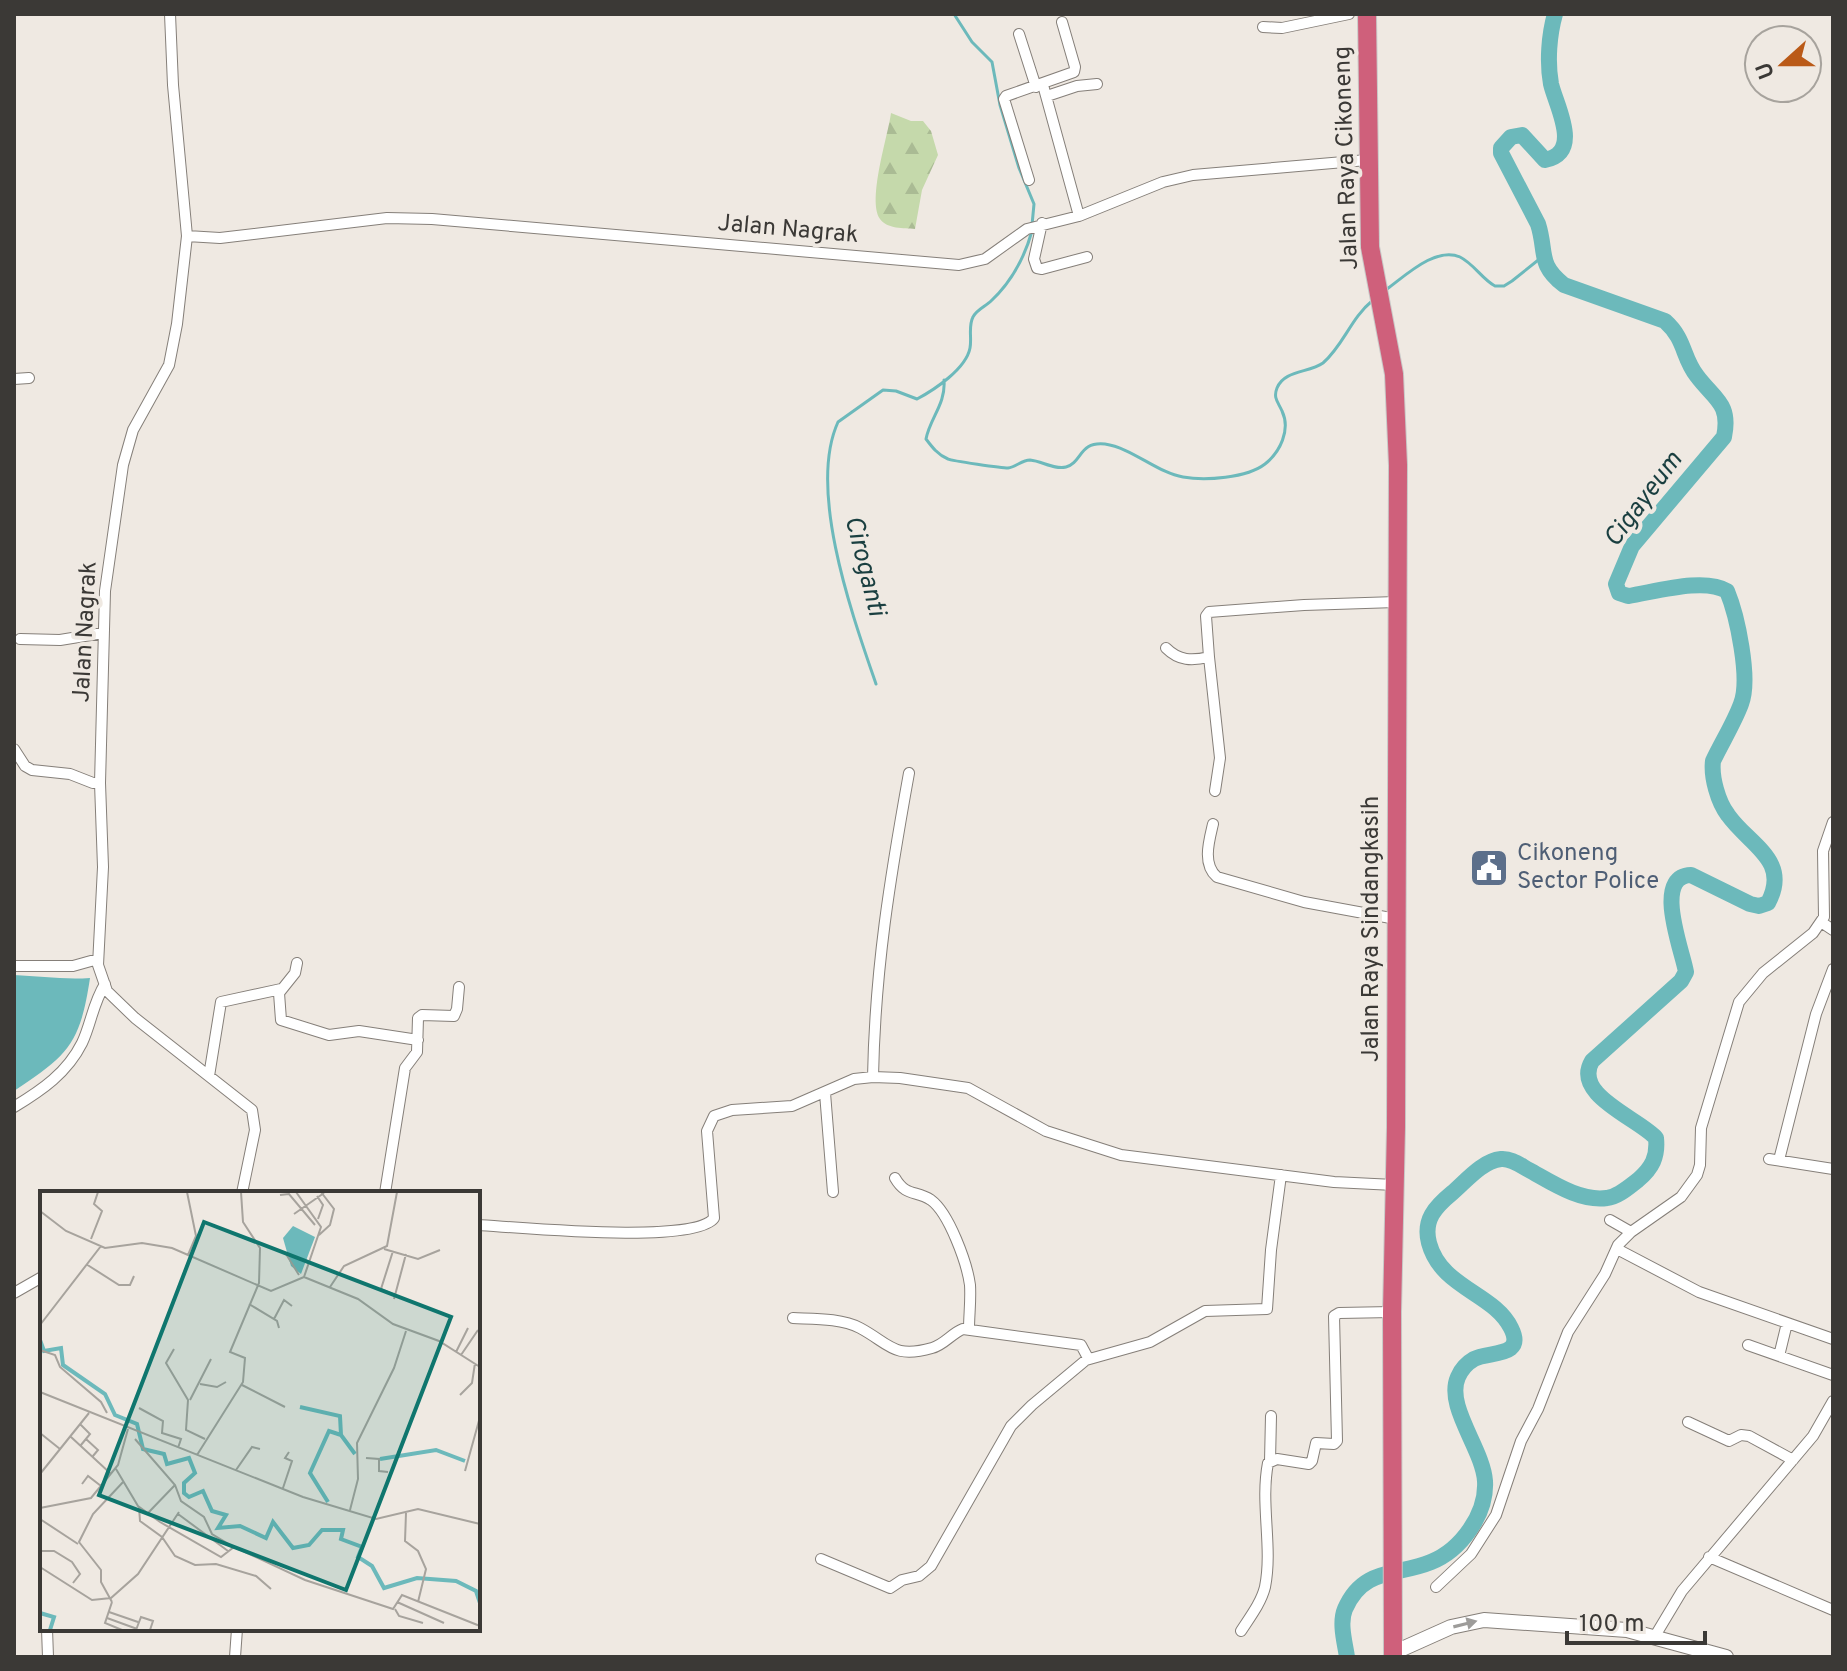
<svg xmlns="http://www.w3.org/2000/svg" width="1847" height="1671" viewBox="0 0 1847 1671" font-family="Overpass,sans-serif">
<defs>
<pattern id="forest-firs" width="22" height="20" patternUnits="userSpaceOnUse" patternTransform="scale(2)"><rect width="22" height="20" fill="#c5d9ab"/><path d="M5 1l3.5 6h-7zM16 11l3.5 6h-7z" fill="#aabb94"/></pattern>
</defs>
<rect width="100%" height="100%" fill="#efe9e2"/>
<!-- forest -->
<path fill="url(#forest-firs)" d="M891,113L911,121H923L931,131L938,155L922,190L915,229C904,228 887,229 880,219C867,200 888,136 891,113Z"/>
<!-- water -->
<path fill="#6cb9bb" d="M14,975C40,976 64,980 90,978C80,1045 68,1055 14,1091Z"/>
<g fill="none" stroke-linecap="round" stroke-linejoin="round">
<!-- stream -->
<path stroke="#6cb9bb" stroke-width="3" d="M954,14L972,42L992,62L1000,105L1019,168L1034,204L1032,225
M1387,289C1405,276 1436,246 1460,257C1474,264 1482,279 1495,286H1504L1512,281L1542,257
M944,380C946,404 930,418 926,439C932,447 938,455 948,459C952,461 1002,468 1008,468C1016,467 1022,460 1030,460C1042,461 1054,470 1066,467C1082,463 1079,441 1105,444C1132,448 1158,473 1183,477C1205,481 1247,478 1265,464C1280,452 1291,430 1282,411C1278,402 1273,398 1277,388C1284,370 1309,373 1323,363C1343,346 1351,318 1372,301
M876,684C853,617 807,490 838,422L883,390L896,391L917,399C934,390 966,369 970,348C972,338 968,326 973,317C976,310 986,306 991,301C1011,282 1025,256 1032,231"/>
<!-- river -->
<path stroke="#6cb9bb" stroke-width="16" d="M1347,1657C1345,1643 1339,1623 1345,1609C1363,1567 1397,1576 1431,1562C1461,1550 1487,1514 1485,1481C1483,1449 1445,1406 1458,1377C1461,1370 1467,1363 1474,1359C1488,1351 1526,1358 1511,1328C1494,1293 1441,1288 1429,1243C1423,1220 1435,1207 1452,1193C1466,1181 1482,1161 1501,1159C1511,1158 1520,1165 1529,1170C1551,1182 1580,1202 1607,1198C1618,1197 1630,1186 1638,1180C1652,1168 1658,1157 1656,1138C1638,1118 1572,1095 1592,1061L1681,981L1686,972C1683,952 1652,876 1691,875L1750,904L1759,906L1768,903C1791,860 1749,845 1728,815C1718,802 1711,777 1713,761C1722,742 1734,723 1741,704C1751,679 1737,615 1727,591C1704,577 1655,592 1628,596L1619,593L1616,584L1632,546L1724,437C1731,403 1714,399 1697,376C1682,357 1686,340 1665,321L1564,285C1537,264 1547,252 1538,224L1501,153V148L1511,137L1522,135L1545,160C1583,152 1556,106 1551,84C1547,62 1549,35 1555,14"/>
<!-- street casing -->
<g stroke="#857f79" stroke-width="12">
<path id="street" d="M170,14L173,85L187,236L177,324L169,365L133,430L123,465L105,591L100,783L103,867L98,965L107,991L135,1018L252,1110L255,1130L242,1193
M1263,27L1282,28L1349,14
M1019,34L1036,87
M1043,85L1079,216
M1047,96L1077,86L1097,84
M1029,180L1004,99L1006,96L1074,72L1075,67L1062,22
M1042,223L1034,259L1037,268L1042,269L1087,257
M187,236L220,238L387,218L432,219L959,265L985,259L1027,229L1079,216L1163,182L1193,175L1367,160
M14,379L29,378
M20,639L60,640L103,633
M1166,648C1179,661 1192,661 1209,657L1206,616L1209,612L1304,605L1396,602
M1209,657L1220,758L1215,791
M14,749L25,766L32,770L70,774L93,783H100
M1213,824C1209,841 1202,864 1217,877L1304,902L1396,919
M1821,922L1833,930
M297,963L295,973L279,993L281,1020L329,1035L359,1031L418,1040
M14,966H73L98,959
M209,1076L221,1002L281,989
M873,1077C875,969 890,878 909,773
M825,1093L833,1192
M14,1107C42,1090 67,1073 82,1043C91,1024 93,1003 105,984
M1769,1159L1833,1169
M1779,1160L1816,1014L1833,969
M895,1178C906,1197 916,1190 931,1200C949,1213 967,1263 970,1285C971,1300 969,1315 969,1329
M385,1193L405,1068L417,1052L418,1018L422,1015L454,1016L457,1009L459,987
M1610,1220L1631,1232
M478,1225C516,1227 695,1245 714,1218L707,1131L714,1116L732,1110L792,1106L854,1079L873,1077L900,1078L968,1088L1046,1131L1121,1155L1334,1182L1394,1185
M1617,1249L1699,1292L1833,1339
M14,1293L42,1277
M793,1318C813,1319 841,1318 860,1328C890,1344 893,1359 932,1348C944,1345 952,1333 963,1329L1081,1345L1088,1358
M1748,1345L1833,1375
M1779,1356L1787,1323
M1688,1422L1729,1441L1741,1435L1749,1436L1793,1460
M1270,1461L1271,1416
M1709,1557L1833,1610
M821,1559L890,1588L902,1580L919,1576L931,1566L1011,1426L1032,1405L1086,1360L1150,1342L1205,1311L1267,1309L1271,1250L1281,1175
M1436,1587L1471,1554L1496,1515L1521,1441L1538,1409L1568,1332L1605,1274L1618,1245L1631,1232L1681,1197L1697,1175L1700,1165L1701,1128L1739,1002L1763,973L1813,933L1824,917L1823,851L1833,822
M47,1629L48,1657
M1241,1631C1250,1617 1261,1603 1265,1587C1273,1547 1260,1504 1268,1463L1277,1459L1309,1464L1312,1461L1316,1443L1334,1444L1337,1441L1334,1316L1339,1313L1392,1312
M1655,1636L1682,1591L1813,1436L1833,1401
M235,1657L237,1629"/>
</g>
<!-- secondary casing -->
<g stroke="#857f79" stroke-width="16">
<path id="secondary" d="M1393,1653L1451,1627L1484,1620L1627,1630L1726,1657"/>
</g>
<!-- highway casing -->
<g stroke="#c8c8c7" stroke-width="20">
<path id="highway" d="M1367,14L1370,247L1394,374L1398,465L1396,1127L1392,1312L1393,1657"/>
</g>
<!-- street -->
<use href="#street" stroke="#fff" stroke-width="10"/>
<!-- secondary -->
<use href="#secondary" stroke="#fff" stroke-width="14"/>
<!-- highway -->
<use href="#highway" stroke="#cf607b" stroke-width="18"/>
</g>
<!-- one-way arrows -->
<defs><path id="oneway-solid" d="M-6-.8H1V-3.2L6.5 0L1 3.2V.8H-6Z" transform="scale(2)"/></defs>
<use fill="#9d9c9a" href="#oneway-solid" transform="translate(1465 1624) rotate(-14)"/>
<!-- icons -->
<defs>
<g id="civic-square" transform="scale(2)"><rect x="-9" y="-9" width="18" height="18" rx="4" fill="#5c6f8a" stroke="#efe9e2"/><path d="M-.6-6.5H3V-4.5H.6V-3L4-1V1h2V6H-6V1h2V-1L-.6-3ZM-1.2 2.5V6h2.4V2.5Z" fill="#fff"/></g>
</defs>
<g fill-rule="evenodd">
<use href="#civic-square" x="1489" y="868"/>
</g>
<g text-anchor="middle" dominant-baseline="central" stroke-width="8" stroke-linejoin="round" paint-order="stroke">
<!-- street labels -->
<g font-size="24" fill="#3b3936" stroke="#efe9e2">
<text transform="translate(1347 158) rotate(-92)">Jalan Raya Cikoneng</text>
<text transform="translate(788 230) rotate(5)">Jalan Nagrak</text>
<text transform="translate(86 632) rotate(-87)">Jalan Nagrak</text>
<text transform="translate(1372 929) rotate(-90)">Jalan Raya Sindangkasih</text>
</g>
<!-- service labels -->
<g font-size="24" fill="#4e5e75" stroke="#efe9e2" text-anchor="start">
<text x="1517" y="854">Cikoneng<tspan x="1517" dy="28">Sector Police</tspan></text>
</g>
<!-- water labels -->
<g font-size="26" font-style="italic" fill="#1a3f40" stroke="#efe9e2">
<text transform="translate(1644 500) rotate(-53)">Cigayeum</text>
<text transform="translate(864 566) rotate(76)">Ciroganti</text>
</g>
</g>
<!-- overview -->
<g transform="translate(40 1191)">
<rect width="440" height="440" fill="#efe9e2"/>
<path d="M253,35L275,46L261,83L251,75L243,47Z" fill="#6cb9bb"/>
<path fill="none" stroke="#6cb9bb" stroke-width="4" d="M0,149L4,160L21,157L23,174L65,203L75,224L97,233L103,258L124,263L127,273L149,267L155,282L144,292V302L149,306L163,300L172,320L186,324L178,337L200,335L226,347L233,331L253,357L269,354L282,339H303L301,348L322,356L318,366L332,375L344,397L377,387L416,390L436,400L440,412M260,216L300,225L301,244L315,263M340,268L396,259L425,270M288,311L270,282L289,240L301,244M0,422L14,426L10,439"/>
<path fill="none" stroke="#a7a39d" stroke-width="2" d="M147,1L156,45L148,64M256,1L281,36L264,86M240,4L249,3L275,34M277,5L283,14L278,28M0,20L26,40L65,57L102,52L132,57L231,100L264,86M254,23L284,2M279,44L290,34L294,18L281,1M51,48L62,20L54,13L58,1M344,58L378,68L400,59M353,60L341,98L355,104M246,63L259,84M46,73L79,94H90L94,85M264,86L318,108L353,133L399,150L440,176M290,96L304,75L347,55L357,1M354,108L366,63M209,113L237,130L239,137M234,128L244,109L252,115M0,134L61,55M134,158L126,172L148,209L146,239L165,248M0,159L15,164L20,176L61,211L67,222M416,161L428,137M421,164L438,139M160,193L177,196L186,191M202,194L245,216M0,201L263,306L336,328L378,318L440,333M420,204L432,192L435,172M150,209L171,168M99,217L123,230L122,242L141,248L138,257M40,233L50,243L41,254M0,242L20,258M31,246L70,282M46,248L58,259L53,265M95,248L135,294L141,310L164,326L172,343L192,355L265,389L353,418L362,404L440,435M157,264L203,191L205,167L190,161L219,92L220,57L203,31L201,1M326,267L339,268V280L348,281M76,278L98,315L120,331L181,366L194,356M196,279L212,256L220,258M425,280L440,226M0,283L49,222M42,293L48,285L61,295M243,297L252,270L245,267L249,261M99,316L100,330L122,346L135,365L155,374L176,373L216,385L231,398M0,317L51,307L78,274L88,238M310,319L318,288L317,252L354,177L366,140M108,322L135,294M366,322L365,350L378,360L386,378L378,411M138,323L188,360M0,328L38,353M0,360H14L32,371L40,383L33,392M0,376L52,409L71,407L98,383L139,321M72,411L61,391V379L39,351L53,323L84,290M72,411L65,432L82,439M357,411L404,432M355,418L359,425L383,432M69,421L98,431M67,427L100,439M96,439L101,426L113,430L110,439"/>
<path fill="#0f766e" fill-opacity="0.15" stroke="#0f766e" stroke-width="4" d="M164,31L411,126L306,399L59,304Z"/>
<rect width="440" height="440" fill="none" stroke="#3b3936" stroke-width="4"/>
</g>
<!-- border -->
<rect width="1847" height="1671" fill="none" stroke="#3b3936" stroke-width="32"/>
<!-- north arrow -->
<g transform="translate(1783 64) rotate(249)"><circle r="38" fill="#efe9e2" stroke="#a7a39d" stroke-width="2"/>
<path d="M0-6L14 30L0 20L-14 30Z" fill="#ba5a18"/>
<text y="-12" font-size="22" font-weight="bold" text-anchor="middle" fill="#3b3936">U</text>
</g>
<!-- scale -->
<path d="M1567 1631v12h138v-12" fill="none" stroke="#3b3936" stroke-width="4"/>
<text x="1579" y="1631" font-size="24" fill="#3b3936" stroke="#efe9e2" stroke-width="6" paint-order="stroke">100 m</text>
</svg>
